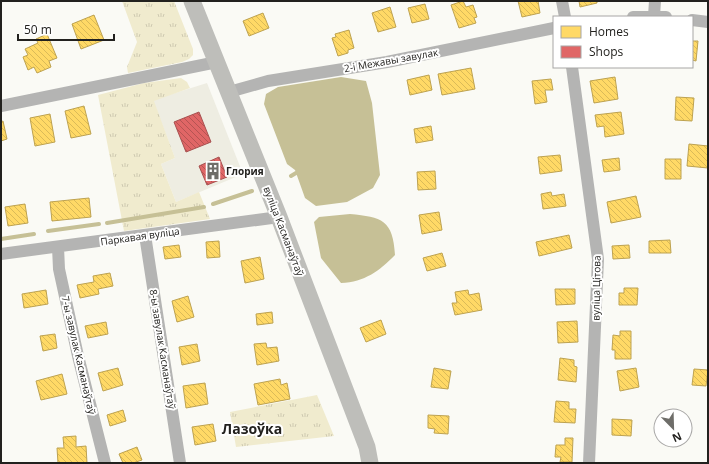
<svg xmlns="http://www.w3.org/2000/svg" width="709" height="464" viewBox="0 0 709 464" font-family="'Open Sans',sans-serif">
<defs>
<pattern id="grass-tufts" width="24" height="20" patternUnits="userSpaceOnUse"><rect width="24" height="20" fill="#f0ebce"/><path d="M3 7l-1-3M5 7V3M7 7l1-3M15 17l-1-3M17 17v-4M19 17l1-3" fill="none" stroke="#cec9b0"/></pattern>
<pattern id="homes-back-hatch" width="6" height="6" patternUnits="userSpaceOnUse"><rect width="6" height="6" fill="#ffd966"/><path d="M-1 5l2 2M0 0l6 6M5-1l2 2" fill="none" stroke="#daba58"/></pattern>
<pattern id="shops-back-hatch" width="6" height="6" patternUnits="userSpaceOnUse"><rect width="6" height="6" fill="#e06666"/><path d="M-1 5l2 2M0 0l6 6M5-1l2 2" fill="none" stroke="#b55453"/></pattern>
</defs>
<rect width="100%" height="100%" fill="#fafaf5"/>
<!-- built -->
<path fill="#eeede2" d="M207,83L243,174L176,202L161,164L175,158L153,100Z"/>
<!-- grass -->
<path fill="url(#grass-tufts)" d="M122,1H174L193,49V55L189,59L182,62L128,73L127,67L137,42Z
M181,78L187,82L190,88L154,101L175,158L161,164L176,202L199,192L210,219L124,231L98,95L144,83Z
M317,395L334,436L236,447L230,412Z"/>
<!-- water -->
<path fill="#c6c096" d="M341,77L366,81L372,103L380,175L373,188L347,202L316,206L305,198L295,170L287,164L264,104L266,94L278,87Z
M350,214C382,217 393,220 395,255C379,271 365,282 341,283L321,258L314,222L319,217Z"/>
<!-- homes -->
<path fill="url(#homes-back-hatch)" stroke="#bda250" d="M463,1L466,7L473,5L477,17L474,18L476,23L459,28L451,5Z
M518,1H538L540,13L522,17Z
M579,1H597V3L580,7Z
M425,4L429,19L412,23L408,8Z
M390,7L396,27L378,32L372,13Z
M263,13L269,28L249,36L243,21Z
M94,15L104,40L81,49L72,24Z
M349,30L354,48L348,50V53L338,56L332,38L336,37L335,34Z
M47,34L57,58L49,61L51,67L37,73L34,67L28,70L23,57L28,55L25,49L38,43L36,39Z
M692,41H698L696,61L692,60Z
M471,68L475,89L442,95L438,74Z
M429,75L432,90L410,95L407,80Z
M615,77L618,99L594,103L590,81Z
M551,79L553,90H545L547,102L535,104L532,81Z
M676,97L694,98L692,121L675,120Z
M84,106L91,134L71,138L65,111Z
M621,112L624,134L605,137L604,126L597,127L595,115Z
M50,114L55,142L35,146L30,118Z
M3,121L7,139L1,141V122Z
M431,126L433,140L416,143L414,129Z
M689,144L708,146V168L687,166Z
M560,155L562,171L540,174L538,157Z
M619,158L620,170L604,172L602,160Z
M665,159H681V179H665Z
M435,171L436,189L418,190L417,172Z
M551,192L552,196L564,194L566,206L543,209L541,194Z
M636,196L641,217L611,223L607,202Z
M89,198L91,217L52,221L50,202Z
M25,204L28,223L8,226L5,207Z
M439,212L442,230L422,234L419,215Z
M569,235L572,248L539,256L536,242Z
M670,240L671,253H649V241Z
M219,241L220,257L207,258L206,242Z
M179,245L181,257L165,259L163,247Z
M629,245L630,258L613,259L612,246Z
M442,253L446,266L427,271L423,258Z
M260,257L264,279L245,283L241,261Z
M110,273L113,286L98,289L99,294L80,298L77,285L94,282L93,276Z
M624,288H638L637,305H619V293H624Z
M555,289H575V304L556,305Z
M46,290L48,304L24,308L22,294Z
M468,290L469,295L479,293L482,310L455,315L452,303H457L455,292Z
M188,296L194,317L177,322L172,301Z
M272,312L273,323L257,325L256,314Z
M381,320L386,334L366,342L360,328Z
M577,321L578,342L558,343L557,322Z
M106,322L108,334L88,338L85,326Z
M620,331H631V359H615V350H612L613,335L620,336Z
M55,334L57,348L43,351L40,336Z
M266,343L267,348L277,347L279,361L257,365L254,344Z
M197,344L200,361L182,365L179,347Z
M560,358L574,360V366L577,367L576,382L558,380Z
M118,368L123,385L103,391L98,373Z
M434,368L451,371L448,389L431,387Z
M636,368L639,387L620,391L617,371Z
M694,369L708,370L706,386L692,385Z
M62,374L67,394L41,400L36,381Z
M280,379L281,385L287,383L290,399L258,405L254,384Z
M205,383L208,404L186,408L183,386Z
M556,401L569,402V409H576L575,423L554,422Z
M123,410L126,421L110,426L107,415Z
M428,415L449,416L448,434L434,433L435,429L428,428Z
M612,419L632,420L631,436L612,435Z
M213,424L216,441L195,445L192,427Z
M76,436V447L86,446L87,463H58L57,448H64L63,437Z
M565,438H573L572,462H560L561,457H555L556,445H565Z
M137,447L142,460L133,463H123L119,454Z"/>
<!-- shops -->
<path fill="url(#shops-back-hatch)" stroke="#a75150" d="M199,112L211,142L186,152L174,122Z
M219,157L227,177L207,185L199,166Z"/>
<g fill="none" stroke-linecap="round" stroke-linejoin="round">
<!-- stream -->
<path stroke="#c6c096" stroke-width="4" d="M291,176L296,173
M213,204L252,191
M107,223L204,207
M48,231L99,224
M1,239L34,234"/>
<!-- street -->
<path stroke="#b4b4b3" stroke-width="12" d="M562,1L565,17
M654,16L655,1
M633,17H666
M692,20L708,22
M572,67L598,259L589,463
M229,92L268,81L387,62L554,28
M1,106L217,62
M145,235L180,463
M58,247L59,269L78,356L105,463
M1,254L279,217"/>
<!-- secondary -->
<path stroke="#bebeba" stroke-width="17" d="M192,1L279,217L367,447L370,463"/>
</g>
<!-- icons -->
<defs>
<g id="building-bare" transform="scale(1.38)"><path d="M-4-6H4V6H1V3H-1V6H-4ZM-2.5-4.3h1.7v1.8h-1.7ZM.8-4.3h1.7v1.8H.8ZM-2.5-1h1.7V.8h-1.7ZM.8-1h1.7V.8H.8Z" fill="#6e6d69" stroke="#fff" stroke-width="2.5" paint-order="stroke"/></g>
</defs>
<g fill-rule="evenodd">
<use href="#building-bare" x="213" y="171"/>
</g>
<g text-anchor="middle" dominant-baseline="central" stroke-width="4" stroke-linejoin="round" paint-order="stroke">
<!-- street labels -->
<g font-size="10" fill="#22211e" stroke="#fff">
<text transform="translate(391 60) rotate(-10)">2-і Межавы завулак</text>
<text transform="translate(284 231) rotate(69)">вуліца Касманаўтаў</text>
<text transform="translate(140 236) rotate(-8)">Паркавая вуліца</text>
<text transform="translate(596 288) rotate(-89)">вуліца Цітова</text>
<text transform="translate(163 349) rotate(81)">8-ы завулак Касманаўтаў</text>
<text transform="translate(79 355) rotate(77)">7-ы завулак Касманаўтаў</text>
</g>
<!-- poi labels -->
<g font-size="10" font-weight="bold" fill="#22211e" stroke="#fff" text-anchor="start">
<text x="226" y="171">Глория</text>
</g>
<!-- district labels -->
<g font-size="14" font-weight="bold" fill="#22211e" stroke="#fff">
<text x="252" y="428">Лазоўка</text>
</g>
</g>
<!-- border -->
<rect width="709" height="464" fill="none" stroke="#22211e" stroke-width="4"/>
<!-- legend -->
<rect x="553" y="16" width="140" height="52" fill="#ffffff" stroke="#a7a6a5"/>
<rect x="561" y="26" width="20" height="12" fill="#ffd966" stroke="#a7a6a5"/>
<text x="589" y="36" font-size="12" fill="#22211e">Homes</text>
<rect x="561" y="46" width="20" height="12" fill="#e06666" stroke="#a7a6a5"/>
<text x="589" y="56" font-size="12" fill="#22211e">Shops</text>
<!-- north arrow -->
<g transform="translate(673 428) rotate(157)"><circle r="19" fill="#ffffff" stroke="#a7a6a5"/>
<path d="M0-3L7 15L0 10L-7 15Z" fill="#6e6d69"/>
<text y="-6" font-size="11" font-weight="bold" text-anchor="middle" fill="#22211e">N</text>
</g>
<!-- scale -->
<path d="M18 34v6h96v-6" fill="none" stroke="#22211e" stroke-width="2"/>
<text x="24" y="34" font-size="12" fill="#22211e" stroke="#ffffff" stroke-width="3" paint-order="stroke">50 m</text>
</svg>
